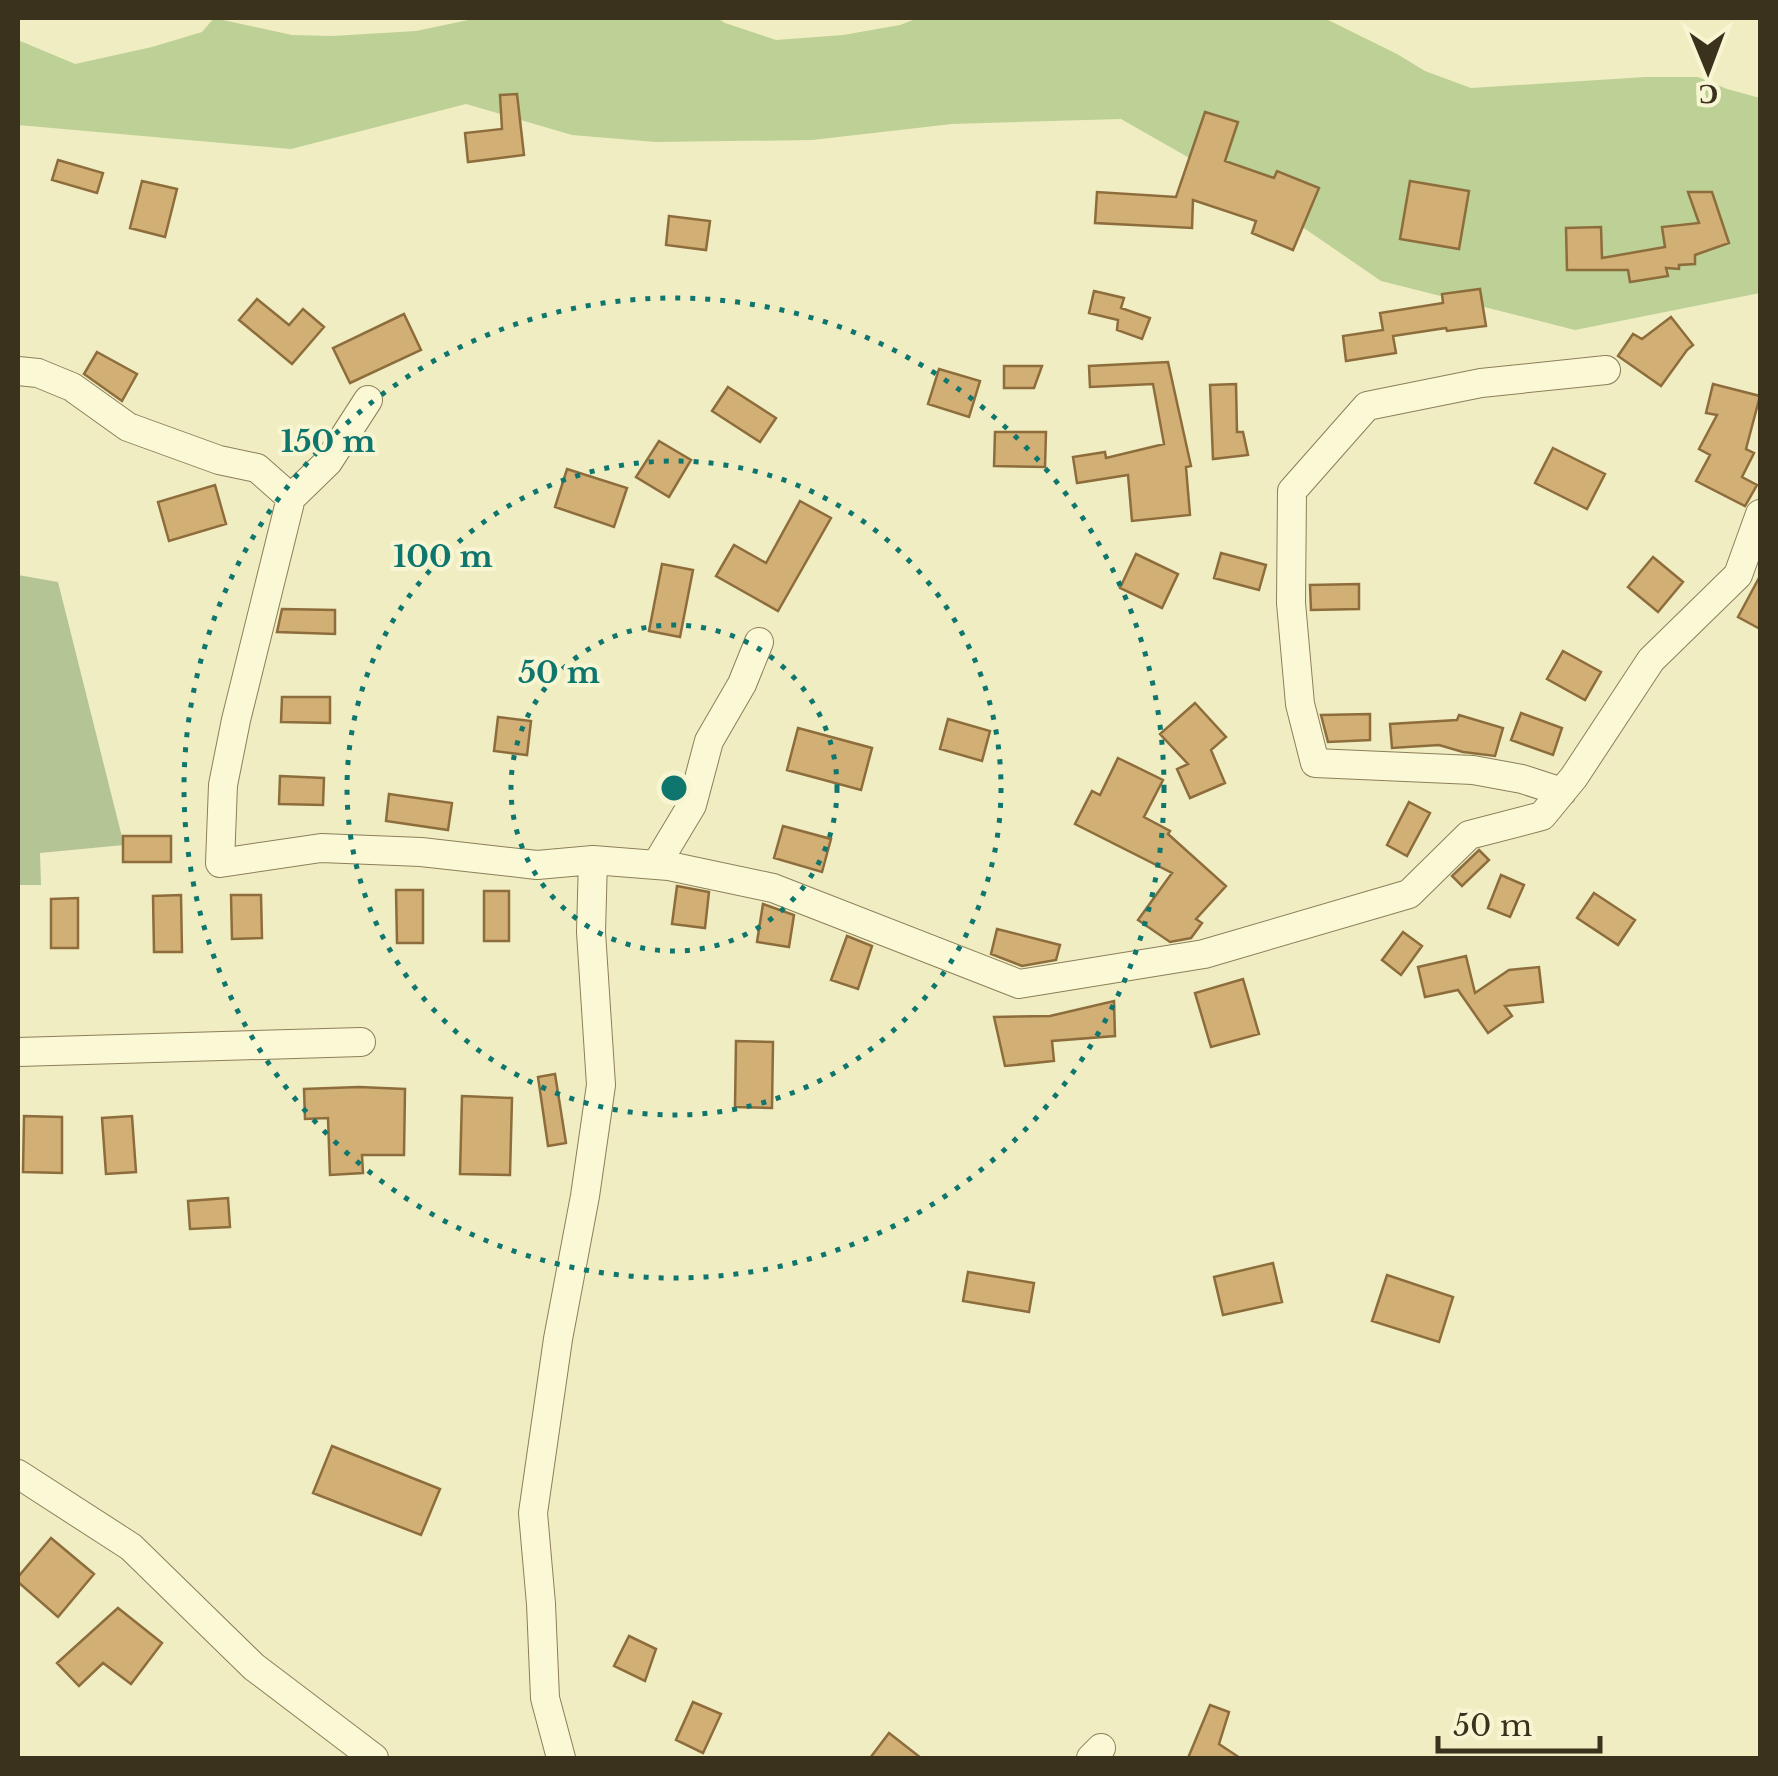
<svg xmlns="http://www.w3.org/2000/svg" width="1778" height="1776" viewBox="0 0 1778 1776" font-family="'Libre Baskerville',serif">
<rect width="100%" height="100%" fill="#f1edc2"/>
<!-- green -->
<path fill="#bdd095" d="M214,18L292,35L332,36L416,31L478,18H717L725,23L776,40L843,35L900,25L918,18H1324L1397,54L1425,71L1471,88L1645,77H1698L1727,89L1760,98V293L1575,330L1381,281L1263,200L1121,119L952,124L812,140L656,142L572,135L466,104L291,149L18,125V40L75,64L152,47L202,32Z"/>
<!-- cemetery -->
<path fill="#b5c495" d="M18,575L58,582L124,845L40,853L41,885H18Z"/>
<!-- building -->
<path fill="#d2af75" stroke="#8d6d3c" stroke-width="2.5" d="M517,94L524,155L468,162L465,133L502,129L500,95Z
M1205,112L1238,122L1225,161L1274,178L1277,171L1319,188L1293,250L1252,233L1256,221L1193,200L1192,228L1095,223L1097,192L1176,197Z
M58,160L103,173L97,193L52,180Z
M142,181L177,189L165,237L130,228Z
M1410,181L1469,191L1459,249L1400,239Z
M1688,192H1712L1729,243L1695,255V264L1679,265V269L1666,268L1668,276L1630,282L1628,270H1567L1566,228L1601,227L1602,258L1665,247L1662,227L1699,223Z
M669,216L710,221L706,250L666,245Z
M1480,289L1486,326L1447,331L1446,328L1393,336L1396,353L1346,361L1343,336L1383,330L1380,313L1443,303L1442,294Z
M1094,291L1124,298L1121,308L1150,318L1142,339L1117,330L1118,320L1089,313Z
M257,299L289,325L303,309L324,327L292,364L239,320Z
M404,314L421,350L350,383L333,348Z
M1671,317L1693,345L1687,350L1661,386L1618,356L1633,334L1642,339Z
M97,352L137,374L122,401L84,374Z
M1168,362L1191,466L1186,467L1190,515L1132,521L1128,475L1077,483L1073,457L1105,452L1106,458L1164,444L1153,384L1090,387L1089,366Z
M1004,366H1042L1034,388H1004Z
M939,369L980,381L969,417L928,404Z
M1236,384L1237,432H1243L1248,455L1213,459L1210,385Z
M1713,384L1760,396L1746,449L1754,453L1742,477L1757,485L1745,506L1696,481L1710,455L1699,449L1717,415L1706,413Z
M728,387L776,418L760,442L712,411Z
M995,432H1046L1045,467L994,466Z
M659,441L691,460L669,497L636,477Z
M1553,448L1605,474L1587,509L1535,483Z
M567,469L627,488L614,527L555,507Z
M215,485L226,524L169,541L158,502Z
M800,501L831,518L778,611L716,576L734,545L766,563Z
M1221,553L1266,565L1259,590L1214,578Z
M1136,554L1178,574L1162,608L1120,588Z
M1653,557L1683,582L1658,612L1628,587Z
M662,564L693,570L680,637L649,631Z
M1760,576V629L1738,617Z
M1359,584V609L1311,610L1310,585Z
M282,609L335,610V634L277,632Z
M1563,651L1601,672L1585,700L1547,679Z
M282,697H330V723L281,722Z
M1195,703L1226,737L1211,750L1225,783L1190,798L1177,769L1188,764L1160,734Z
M1521,713L1562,728L1553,755L1511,740Z
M1370,714V740L1328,742L1321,715Z
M1459,715L1503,728L1495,756L1463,752L1439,745L1392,748L1390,724L1457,720Z
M498,717L531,721L527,755L494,751Z
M948,719L990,731L982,761L940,749Z
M798,728L872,748L861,790L787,770Z
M1118,758L1163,780L1144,817L1170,831L1168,834L1226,886L1196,919L1202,923L1191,938L1170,942L1138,920L1172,873L1075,824L1092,791L1100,795Z
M280,776L324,778L323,805L279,804Z
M389,794L452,803L448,830L386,821Z
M1409,802L1430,813L1407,856L1387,845Z
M783,826L831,839L822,872L774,858Z
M123,836H171V862H123Z
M1479,850L1489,860L1462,886L1452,876Z
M1501,875L1524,885L1510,917L1488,908Z
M677,886L709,892L705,928L672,924Z
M396,890H423V943H397Z
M484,891H509V941H484Z
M1594,893L1635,920L1618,945L1577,918Z
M181,895L182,952H154L153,896Z
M231,895H261L262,938L232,939Z
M78,898V948H51V899Z
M763,904L794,915L789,947L757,942Z
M997,929L1060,945L1056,960L1022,966L991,954Z
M1403,932L1422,946L1401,975L1382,960Z
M847,936L872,946L858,989L831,980Z
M1466,956L1475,993L1509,970L1539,967L1543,1002L1505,1006L1512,1016L1488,1033L1458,990L1425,997L1418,967Z
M1243,979L1259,1034L1211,1047L1195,993Z
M1114,1001L1115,1036L1052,1041L1054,1061L1005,1066L994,1017L1050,1016Z
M736,1041L773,1042L772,1108L735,1107Z
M555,1074L566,1143L548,1146L538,1077Z
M359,1087L405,1089L404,1155H362L363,1173L330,1175L328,1118L305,1119L304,1089Z
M462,1096L512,1098L510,1175L460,1174Z
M24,1116L62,1117V1173L23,1172Z
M132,1116L136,1172L106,1174L102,1118Z
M228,1198L230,1227L190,1229L188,1201Z
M1273,1263L1282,1302L1223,1315L1214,1277Z
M968,1272L1034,1283L1029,1312L963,1301Z
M1387,1275L1453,1297L1439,1342L1372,1321Z
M332,1446L440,1489L421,1535L313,1493Z
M51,1538L94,1574L58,1617L18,1582V1577Z
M118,1608L162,1643L131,1684L103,1663L79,1686L57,1663Z
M629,1636L656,1649L645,1681L614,1666Z
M693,1702L721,1714L703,1753L676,1740Z
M1210,1705L1229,1712L1219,1744L1240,1758H1188Z
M889,1733L921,1758H870Z"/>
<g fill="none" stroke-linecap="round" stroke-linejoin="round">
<!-- minor casing -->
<g stroke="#8c7f58" stroke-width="30">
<path id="minor" d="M18,371L38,373L72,387L128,427L219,460L257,468L291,498
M368,400L328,462L291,498L236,720L223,785L220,863L321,848L421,852L537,865L593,860
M1562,792L1522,779L1473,770L1315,763L1300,704L1291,603L1292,491L1367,406L1481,383L1606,370
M656,865L692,805L709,741L742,684L759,642
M18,1052L361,1042
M18,1474L131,1547L254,1667L374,1758
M561,1758L545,1698L541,1604L533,1513L558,1339L585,1196L601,1085L591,932L593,860L669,866L773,888L1019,984L1204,954L1409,894L1469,835L1542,816L1574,777L1651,660L1738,575L1760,514
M1091,1758L1101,1748"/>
</g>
<!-- minor -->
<use href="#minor" stroke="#fbf8d6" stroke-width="28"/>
</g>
<!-- distance rings -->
<g fill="none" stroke="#0f766e" stroke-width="5" stroke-dasharray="5 10">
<circle cx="674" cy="788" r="163"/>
<circle cx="674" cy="788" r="327"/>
<circle cx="674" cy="788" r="490"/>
</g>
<circle cx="674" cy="788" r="15" fill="#0f766e" stroke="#f8f5d2" stroke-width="5"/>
<g font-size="30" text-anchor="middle" font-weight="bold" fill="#0f766e" stroke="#f8f5d2" stroke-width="8" stroke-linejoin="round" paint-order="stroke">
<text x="328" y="452">150 m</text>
<text x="443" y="567">100 m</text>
<text x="559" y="683">50 m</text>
</g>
<!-- border -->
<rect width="1778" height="1776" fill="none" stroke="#3b321d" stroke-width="40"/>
<!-- north arrow -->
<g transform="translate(1708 70) rotate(179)" stroke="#f8f5d2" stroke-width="8" paint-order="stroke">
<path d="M0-8L18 38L0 25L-18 38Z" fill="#3b321d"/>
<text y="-15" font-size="28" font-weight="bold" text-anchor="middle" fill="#3b321d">С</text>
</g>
<!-- scale -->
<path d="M1438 1736v15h162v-15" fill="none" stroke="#3b321d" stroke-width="5"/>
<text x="1453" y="1736" font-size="30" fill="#3b321d" stroke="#f8f5d2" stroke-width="8" paint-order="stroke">50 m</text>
</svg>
